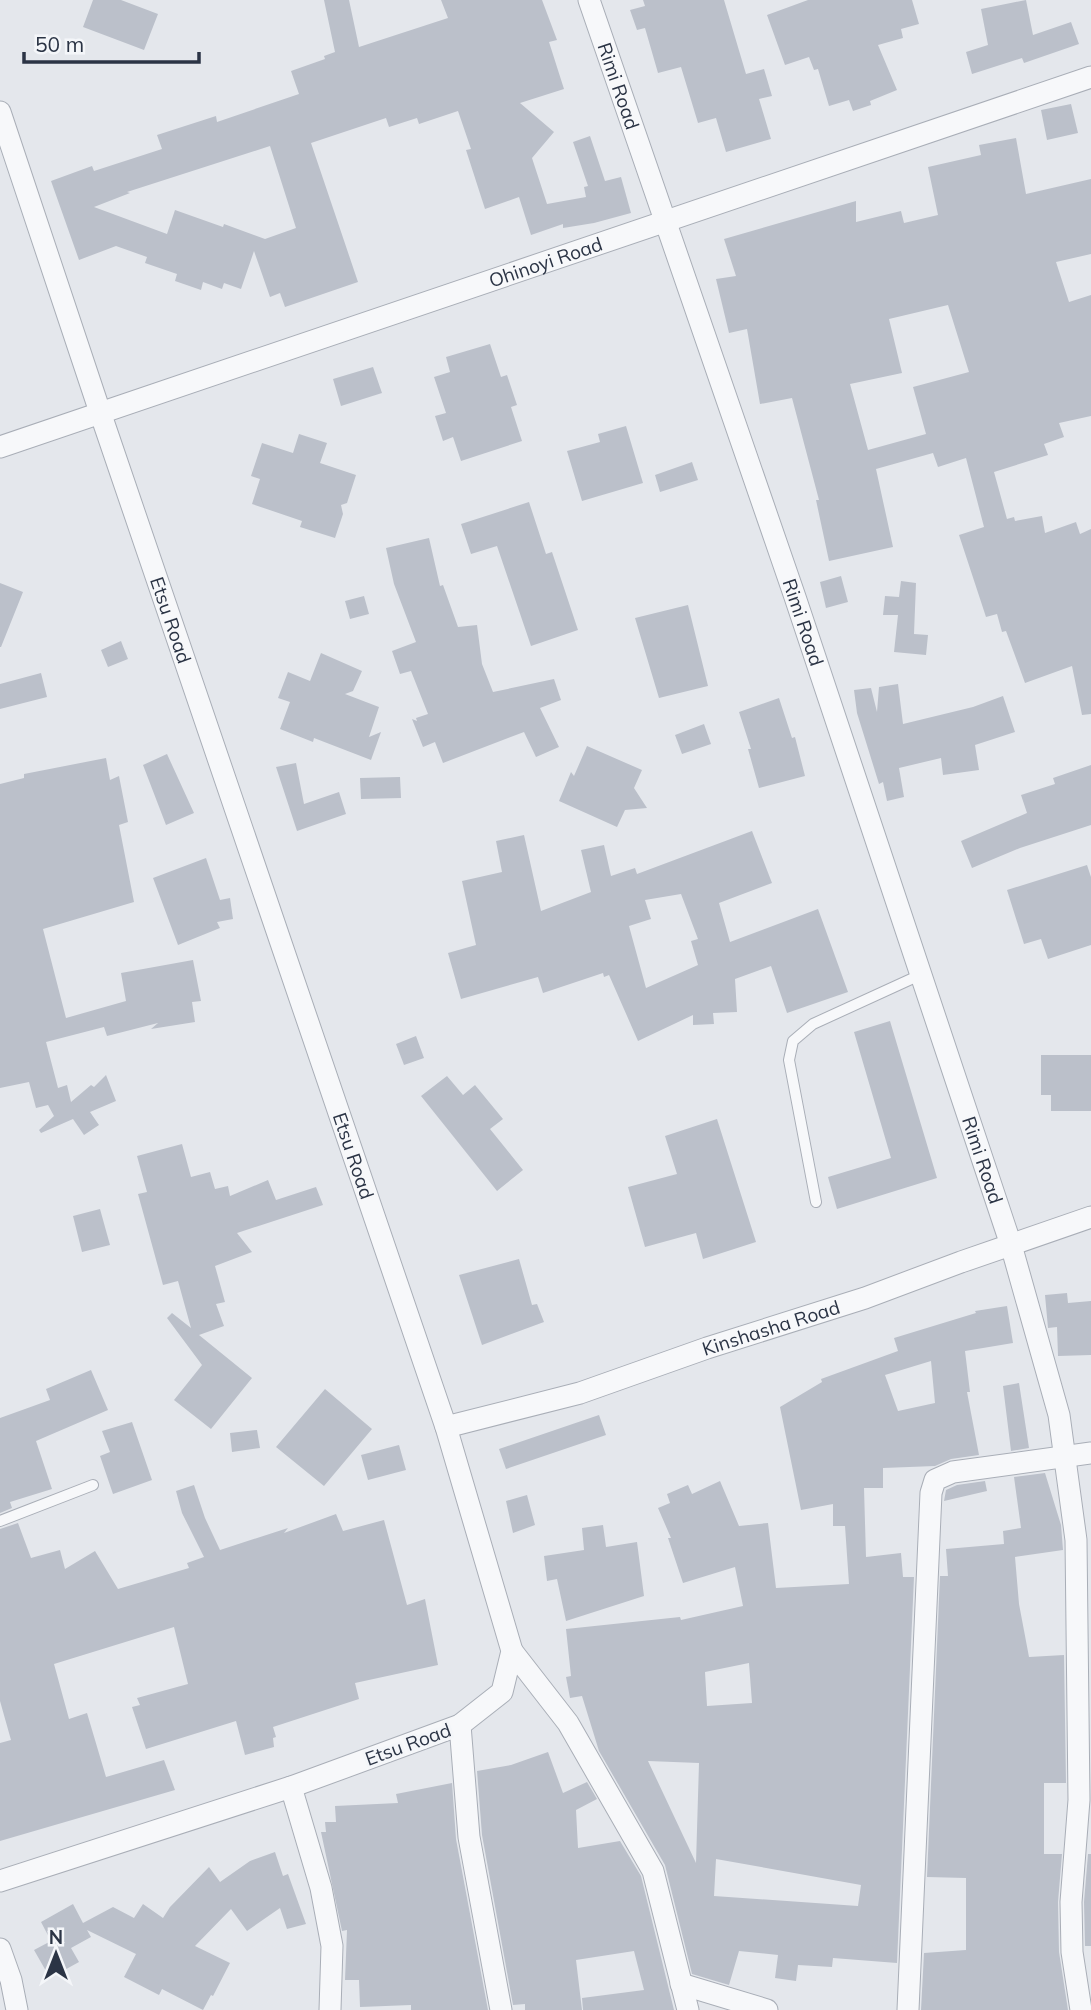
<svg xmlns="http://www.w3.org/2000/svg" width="1091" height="2010" viewBox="0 0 1091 2010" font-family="Mulish,sans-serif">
<rect width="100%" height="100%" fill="#e4e7ec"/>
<!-- building -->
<path fill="#bbc0ca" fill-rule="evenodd" d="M93,0H121L158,14L144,50L83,27Z
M324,0H349L359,47L448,18L441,0H542L557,40L549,42L564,89L520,103L554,132L532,158L547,204L586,197L584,187L588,186L573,142L590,136L605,181L621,177L631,213L594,223L563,228V224L531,235L519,197L485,209L466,150L471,149L458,111L419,124L417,118L389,127L386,118L311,143L358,282L285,307L280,293L270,297L254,251L241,289L224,283L222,289L203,282L201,290L175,281L177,274L145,263L147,257L116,246L79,260L51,181L92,166L94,171L162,149L157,135L216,116L217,122L299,94L291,71L325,59L324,56L335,52ZM270,146L296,228L265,239L224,224L223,227L175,210L167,234L94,207L130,193L127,192Z
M643,0H724L746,74L764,69L772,96L759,99L771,139L726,152L716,118L698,123L681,67L658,73L645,28L637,30L630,10L645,6Z
M808,0H912L919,24L901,29L903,38L878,45L897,90L870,101L871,105L853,111L849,100L829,106L818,69L814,70L809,57L785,65L767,15Z
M1026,0L1033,35L1071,22L1079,44L1024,63L1022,58L972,74L966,52L988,45L981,9Z
M1071,104L1078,133L1047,140L1041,110Z
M1016,138L1026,194L1091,179V254L1056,262L1069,302L1091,295V416L1059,423L1064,437L1044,444L1048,455L994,472L1007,519L1014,517L1015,521L1042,516L1045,533L1076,522L1080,534L1091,529V714L1082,715L1072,666L1025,683L1006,631L1002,632L997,614L986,617L959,535L984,527L966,458L938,467L933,453L876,469L893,547L829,561L816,500H819L792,398L760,404L747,329L729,333L716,279L736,276L724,239L856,201V222L901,211L904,223L938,215L928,167L981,155L979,145ZM948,305L969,372L913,387L926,434L868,450L850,384L902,373L889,319Z
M490,344L501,377L507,375L517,405L511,407L522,441L461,461L453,437L443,441L435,416L446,413L434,377L450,372L446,357Z
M373,367L382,393L341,406L333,379Z
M626,426L643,483L582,501L567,451L600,442L598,434Z
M299,434L327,443L320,463L356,475L347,503L341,505L343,514L335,538L300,527L302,521L252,504L260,479L251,476L262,443L293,453Z
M692,462L698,480L660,492L655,475Z
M529,502L546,554L552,552L578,630L531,646L497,546L471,554L461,524Z
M429,538L440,586L443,585L458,627L477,625L482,664L493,692L554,679L561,700L540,708L559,747L536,757L524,732L443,763L435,742L423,747L412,719L417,721L416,718L428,714L411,671L400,674L392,651L416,642L394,584L386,548Z
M841,576L848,602L826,608L820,582Z
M901,581L916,583L914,634L928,635L926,655L894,652L898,615H883L885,596L899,597Z
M0,583L23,592L1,647H0Z
M364,596L369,614L350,619L345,601Z
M688,605L708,686L659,698L635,618Z
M121,641L128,659L108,667L101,650Z
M321,653L362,671L353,691L345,694L379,707L369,737L381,732L371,760L314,738L313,742L280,729L290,702L278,698L288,672L310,681Z
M41,673L47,697L0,709V684Z
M898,684L903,724L973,707L1003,696L1015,732L975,745L979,770L943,775L941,758L899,768L904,797L887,801L883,782L879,784L857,713L854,690L871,688L877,712L879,687Z
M779,698L792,738L795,737L805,776L759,788L748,749H751L739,712Z
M704,724L711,744L682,754L675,735Z
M587,746L642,770L634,788L647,808L625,810L617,827L559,801L571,772L574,776Z
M167,754L194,813L166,825L143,765Z
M106,758L110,780L119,776L128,822L119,825L134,902L43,929L66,1018L126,1001L121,973L193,960L201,1001L192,1002L195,1022L151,1029L158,1023L107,1036L104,1027L46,1042L58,1088L67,1085L71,1102L91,1085L94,1087L106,1075L116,1101L90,1112L99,1125L84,1135L73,1119L41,1133L39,1130L54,1116L48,1105L36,1108L29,1082L0,1088V784L24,778V774Z
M296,763L304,804L339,792L346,814L297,831L276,767Z
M1091,765V825L1020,848L972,868L961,841L1027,813L1021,795L1055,784L1053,778Z
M400,777L401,798L361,799L360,778Z
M752,831L772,883L719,903L730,942L818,909L848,992L787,1013L771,966L735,979L737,1012L713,1013L714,1024L693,1025V1015L638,1041L609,975L604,977L603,973L543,993L538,977L461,999L448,953L476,945L462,881L502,872L496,841L524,835L541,911L591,892L581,850L604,845L611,876L635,868L637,874ZM681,894L698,939L691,941L698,965L646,988L629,926L651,919L645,900Z
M206,858L220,900L230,898L233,919L217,922L220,928L178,945L153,878Z
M1087,865L1091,877V945L1048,959L1041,939L1024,944L1007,890Z
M890,1021L937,1178L837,1209L828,1177L891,1158L854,1032Z
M416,1036L424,1058L404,1065L396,1044Z
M1041,1055H1091V1111H1051V1095H1041Z
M447,1076L463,1095L475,1085L503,1119L490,1129L523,1170L497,1191L421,1096Z
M717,1119L756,1242L703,1259L696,1233L645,1247L628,1187L677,1174L665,1136Z
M182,1144L191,1177L210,1172L215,1189L228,1186L230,1196L268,1180L276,1200L316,1187L323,1205L237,1233L252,1252L215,1266L225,1302L216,1304L224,1326L199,1335L252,1378L211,1429L174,1400L202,1365L167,1318L172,1313L191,1328L178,1281L163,1285L138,1194L147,1192L137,1156Z
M100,1209L110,1245L82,1252L73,1216Z
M519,1259L532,1305L537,1304L544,1322L482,1345L459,1275Z
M1067,1293L1068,1303L1091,1301V1355L1058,1356L1057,1327L1048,1328L1045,1295Z
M1007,1306L1013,1343L965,1351L970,1392H967L979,1455L951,1459L935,1466L883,1468V1488H864L866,1557L901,1553L903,1577H914L897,1963L833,1958L832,1967L798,1965L796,1981L775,1978L778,1955L739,1951L729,1985L692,1974L665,1865L599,1751L582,1696L570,1698L566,1677L571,1676L566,1629L680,1617L681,1620L743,1606L735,1567L683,1583L668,1538H671L658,1508L670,1503L667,1494L688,1485L692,1494L720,1481L739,1526L768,1523L776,1588L849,1584L845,1526H833V1504L801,1510L780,1407L822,1382L821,1379L898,1351L894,1338L976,1313L975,1311ZM931,1361L935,1403L898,1411L885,1375ZM749,1663L752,1703L707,1706L705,1672ZM648,1761L699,1763L696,1863ZM716,1859L861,1885L858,1906L714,1896Z
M91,1370L108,1410L36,1441L52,1489L10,1502L12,1508L0,1513V1418L50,1400L46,1389Z
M1019,1383L1029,1448L1011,1451L1003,1386Z
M325,1389L372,1429L324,1486L276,1447Z
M599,1415L606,1435L506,1469L499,1449Z
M132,1422L152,1480L113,1494L100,1456L110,1452L102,1431Z
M257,1430L260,1448L232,1452L230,1433Z
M399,1445L406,1470L368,1480L361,1455Z
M1045,1473L1061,1525L1063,1550L1015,1557L1019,1604L1029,1657L1064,1655L1066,1783H1044V1854H1062L1058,1902L1059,1952L1068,2010H921L924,1953L966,1950V1878L927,1877L940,1576H948L946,1549L1004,1544L1003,1531L1021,1528L1014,1477Z
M985,1481L987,1491L944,1501L946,1490L957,1485Z
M194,1485L205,1518L220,1550L288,1528L284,1533L336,1514L343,1531L384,1520L407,1605L425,1599L438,1665L355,1683L359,1699L273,1727L276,1737L273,1738L274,1747L245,1755L236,1721L146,1749L132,1707L140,1705L137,1698L188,1684L174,1627L54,1664L69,1719L87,1713L106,1777L164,1760L175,1790L0,1841V1743L11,1740L0,1701V1529L18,1523L31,1558L60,1550L65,1569L95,1551L118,1589L189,1568L187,1563L204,1557L182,1513L176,1491Z
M527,1495L535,1525L513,1533L506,1501Z
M603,1525L606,1547L637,1542L644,1596L566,1621L557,1579L547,1581L544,1556L584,1550L582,1528Z
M548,1752L563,1793L587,1782L597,1799L576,1810L578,1848L620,1841L641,1876L674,2010H583L582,1998L644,1990L634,1951L576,1960L582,2010H525V2004L513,2005L482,1835L477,1771L511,1765Z
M452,1783L456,1839L488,2010H411V2005L360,2007L359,1980H345L347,1930L342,1931L321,1832H326L325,1822H336L335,1806L398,1803L396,1794Z
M275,1852L283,1876L288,1874L306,1924L287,1929L280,1908L247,1931L231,1909L195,1946L230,1963L213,1996L211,1995L203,2010L162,1989L159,1995L124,1977L136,1954L87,1930L91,1937L71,1948L79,1962L50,1978L34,1950L51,1941L41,1922L73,1904L83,1923L113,1907L134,1918L143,1904L163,1918L170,1907L209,1867L220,1882L250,1861Z
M1088,1854H1091V1946H1085L1084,1902Z"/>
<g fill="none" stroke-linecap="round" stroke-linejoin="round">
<!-- service casing -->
<g stroke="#a9aeb7" stroke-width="12">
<path id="service" d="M816,1202L789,1060L793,1041L813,1024L920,975
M0,1521L93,1485"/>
</g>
<!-- minor casing -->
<g stroke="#a9aeb7" stroke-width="23">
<g id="minor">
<path id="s1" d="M589,0L795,597L1011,1245L1059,1415L1076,1540L1079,1800L1071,1902L1072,1952L1081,2010"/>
<path id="s2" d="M0,112L100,412L446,1427L512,1651L502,1692L460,1725L291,1787L0,1881"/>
<path id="s3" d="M0,447L1091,77"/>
<path id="s4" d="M446,1427L580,1393L707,1348L865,1298L961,1262L1091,1217"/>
<path d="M512,1651L568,1723L653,1871L688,2010"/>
<path d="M460,1725L469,1837L501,2010"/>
<path d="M291,1787L321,1888L332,1946L330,2010"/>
<path d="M0,1949L11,1980L17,2010"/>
<path d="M681,1984L767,2010"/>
<path d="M908,2010L931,1493L935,1480L953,1472L1091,1453"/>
</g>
</g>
<!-- service -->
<use href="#service" stroke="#f7f8fa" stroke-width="10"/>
<!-- minor -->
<use href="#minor" stroke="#f7f8fa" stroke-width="21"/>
</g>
<g text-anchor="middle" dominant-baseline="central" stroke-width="6" stroke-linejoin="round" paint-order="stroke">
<!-- street labels -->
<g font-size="19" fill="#2b3445" stroke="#f4f6f9">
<text stroke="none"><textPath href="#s1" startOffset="91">Rimi Road</textPath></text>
<text stroke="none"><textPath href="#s3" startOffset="576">Ohinoyi Road</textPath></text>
<text stroke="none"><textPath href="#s2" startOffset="536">Etsu Road</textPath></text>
<text stroke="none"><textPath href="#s1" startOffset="658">Rimi Road</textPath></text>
<text stroke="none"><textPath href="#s2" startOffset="1102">Etsu Road</textPath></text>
<text stroke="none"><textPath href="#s1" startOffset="1225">Rimi Road</textPath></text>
<text stroke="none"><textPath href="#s4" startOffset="340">Kinshasha Road</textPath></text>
<text transform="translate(408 1744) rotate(-20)">Etsu Road</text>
</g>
</g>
<!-- north arrow -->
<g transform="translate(56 1954)" stroke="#f4f6f9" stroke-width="5" paint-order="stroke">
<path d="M0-5L12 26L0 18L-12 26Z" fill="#2b3445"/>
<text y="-10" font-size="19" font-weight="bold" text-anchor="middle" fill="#2b3445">N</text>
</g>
<!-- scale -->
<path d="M24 52v10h175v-10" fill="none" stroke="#2b3445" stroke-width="3.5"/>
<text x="35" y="52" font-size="21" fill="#2b3445" stroke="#f4f6f9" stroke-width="5" paint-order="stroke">50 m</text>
</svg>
